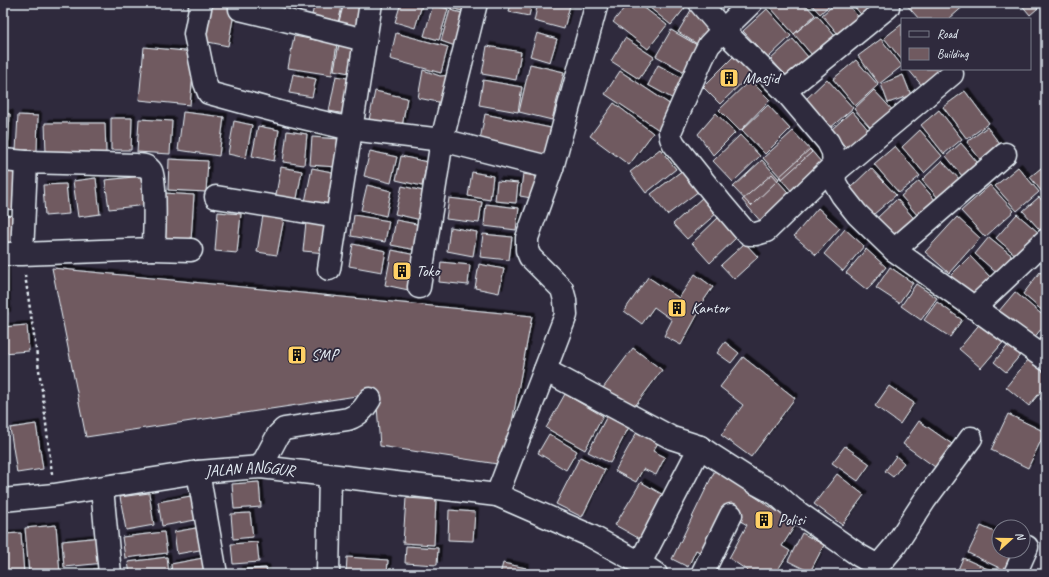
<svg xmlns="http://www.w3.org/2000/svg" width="1049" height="577" viewBox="0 0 1049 577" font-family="Caveat,sans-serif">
<defs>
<filter id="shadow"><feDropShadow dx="3.5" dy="-3.5" stdDeviation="0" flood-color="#0009"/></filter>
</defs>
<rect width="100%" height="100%" fill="#2f2a3d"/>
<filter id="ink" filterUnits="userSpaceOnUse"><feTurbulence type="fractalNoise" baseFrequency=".025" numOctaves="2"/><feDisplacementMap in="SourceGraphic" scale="8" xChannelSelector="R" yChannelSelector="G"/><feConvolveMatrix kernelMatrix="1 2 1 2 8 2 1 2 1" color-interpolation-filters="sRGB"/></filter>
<g filter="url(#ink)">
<!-- building -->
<path fill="#705a60" stroke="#e8f1f8" filter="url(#shadow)" d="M211,3H236L228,46L203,41Z
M248,3H280L277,13Z
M284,3H302L298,18L281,13Z
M315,3H343L336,30L310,22Z
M344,3H370L361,36L337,29Z
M401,3H416L422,5L415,28L395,22Z
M432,3H468L466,12Z
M511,3H532L529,16L509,12Z
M538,3H562L570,5L564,29L534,21Z
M628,3H638L667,25L648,49L613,22Z
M644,3H689L671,25Z
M722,3H744L732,14Z
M774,3H804L815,15L794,34L770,7Z
M810,3H832L820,14Z
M836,3H846L864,23L844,41L822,15Z
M851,3H888L867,21Z
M905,3H967L949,19H919Z
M1020,3H1044L1030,15Z
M433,5L448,9L439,40L424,36Z
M767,9L791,36L768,58L743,31Z
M450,10L470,15L461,48L441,41Z
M691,10L716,25L702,47L678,32Z
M817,15L840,42L818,62L794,34Z
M902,24V60L884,38Z
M671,30L704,49L690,75L656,56Z
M396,33L448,47L441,73L390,59Z
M537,33L557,39L550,62L530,56Z
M294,36L337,44L332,75L288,68Z
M625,38L654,57L639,79L611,61Z
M793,39L813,63L791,82L771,59Z
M881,39L902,66L879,84L858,56Z
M339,44L359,47L354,74L334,70Z
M487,46L521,52L516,80L482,74Z
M144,47L195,52L190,105L139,100Z
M738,52L755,70L720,104L703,87Z
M856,60L878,85L855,106L833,79Z
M530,64L564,72L552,120L519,112Z
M658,65L690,82L679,102L648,85Z
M908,69H944L928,93Z
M423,70L440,76L453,75L448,104L418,98Z
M620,71L677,109L662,132L605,94Z
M293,74L316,79L312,97L289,93Z
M903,75L911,95L888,103L881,84Z
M336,76L358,80L351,115L329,111Z
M827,79L853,108L829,129L804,101Z
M483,80L522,87L518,112L479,105Z
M750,80L770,100L740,131L719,110Z
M874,90L897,115L876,134L854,109Z
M375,91L407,98L402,127L369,120Z
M965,91L989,123L967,139L943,107Z
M614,103L653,133L629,165L590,136Z
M768,105L790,129L765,154L742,130Z
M939,110L962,139L944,154L921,125Z
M852,111L871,133L850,152L831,130Z
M183,112L224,117L219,156L178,150Z
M3,113L10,114L8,151H3Z
M716,113L735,133L713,155L698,134Z
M485,114L551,128L544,160L479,145Z
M18,115L38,116L37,151H16Z
M111,118H132L131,150H111Z
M139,119L172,121L170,154L137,152Z
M234,121L252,125L246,158L228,154Z
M45,123H105L106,153H46Z
M258,126L279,130L274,161L252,156Z
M987,127L1005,151L985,166L967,142Z
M920,130L942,156L924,173L902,147Z
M287,131L307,134L304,165L283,162Z
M793,131L812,152L782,179L763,158Z
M740,135L760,156L733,182L713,161Z
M312,137L339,139L336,167L310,165Z
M961,143L983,169L967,182L946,156Z
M895,146L920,176L899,193L874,164Z
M660,149L676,169L646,193L630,172Z
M810,149L827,169L796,196L779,177Z
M370,151L397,157L391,183L364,176Z
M401,156L427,162L422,186L396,180Z
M169,159L208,161L206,192L168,190Z
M762,160L779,179L751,206L733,187Z
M942,161L962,182L941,201L922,180Z
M1046,164V197L1030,177Z
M281,167L302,171L296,204L275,200Z
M1018,167L1039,192L1017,211L995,186Z
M312,168L342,174L334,213L304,207Z
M871,168L896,195L873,215L849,189Z
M3,170L22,171L20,210L3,209Z
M683,170L699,191L667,215L651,194Z
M472,172L493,176L490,200L468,196Z
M523,174L541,177L537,199L520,196Z
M772,174L793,198L763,224L742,200Z
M143,176L147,205L109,209L105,180Z
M96,178L100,214L78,217L73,181Z
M497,181L518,183L516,203L495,201Z
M919,181L941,207L923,222L901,196Z
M66,184L69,214L45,216L43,185Z
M367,185L391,191L386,216L361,210Z
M990,185L1014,211L985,237L961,211Z
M402,186L427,192L421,220L395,214Z
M164,193L194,195L191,241L162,240Z
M703,197L717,213L687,239L673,224Z
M1039,197L1046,205V237L1023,211Z
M449,198L482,202L479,223L446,219Z
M897,199L918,223L901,240L876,219Z
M486,204L519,208L516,230L484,226Z
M818,208L840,228L816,255L794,236Z
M264,209L285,213L277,255L257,252Z
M218,212L241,214L237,253L215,251Z
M1017,214L1039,233L1018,257L996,238Z
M3,215L19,216L17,248L3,247Z
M354,215L389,221L385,242L351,236Z
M720,216L738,236L710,263L692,243Z
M957,217L980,238L949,273L925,252Z
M396,220L421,225L416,250L391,245Z
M306,222L329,224L326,253L303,251Z
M450,227L477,232L473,256L447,251Z
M845,229L864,246L843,271L824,254Z
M483,234L512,237L509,260L480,257Z
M989,237L1015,258L1000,276L975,254Z
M745,243L758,257L734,279L721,265Z
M353,244L386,251L382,272L349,266Z
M866,249L886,267L867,290L846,273Z
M392,250L420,256L413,291L385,285Z
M970,256L992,279L972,299L950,276Z
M441,262L470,265L468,285L439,282Z
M479,264L504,269L499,293L475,288Z
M890,267L913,283L899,303L876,288Z
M52,268L532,316L504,465L380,446L376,393L86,437Z
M3,270H6L7,315H3Z
M1040,272L1046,277V314L1023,294Z
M695,274L713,287L697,310L699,312L681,345L664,336L672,320L654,307L642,324L624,311L648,277L679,298Z
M916,284L937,298L921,320L901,306Z
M1015,292L1046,318V323L1033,339L999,311Z
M937,302L962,320L950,337L924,320Z
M982,321L1005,340L981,368L959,349Z
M27,325L29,351L3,353V327Z
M1046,330V348L1038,342Z
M725,342L739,353L731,363L717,353Z
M1010,343L1022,353L1006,372L994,362Z
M633,348L662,370L629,414L600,392Z
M743,357L795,398L751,457L721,435L743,405L720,387Z
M1028,360L1046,374V385L1029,406L1006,387Z
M889,386L914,403L900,424L875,406Z
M1046,391V403L1040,399Z
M565,394L603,416L585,450L546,428Z
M1008,414L1045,432L1028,468L991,450Z
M607,416L629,427L610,463L588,452Z
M919,421L952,444L935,467L903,444Z
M36,424L43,469L17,473L10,428Z
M637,432L658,443L653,451L665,457L656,475L643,469L636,482L615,471Z
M549,434L577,451L566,470L538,453Z
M845,446L870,464L858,481L832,463Z
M896,456L904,463L893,477L885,471Z
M580,457L605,470L582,517L556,504Z
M715,470L796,524L782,546L790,551L775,574H746L748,571L729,558L747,525L729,514L709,557L696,550L688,567L672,559Z
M837,474L864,495L842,525L814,504Z
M259,482L261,507L234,509L232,484Z
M641,482L665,496L640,539L615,525Z
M149,493L154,525L126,530L120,497Z
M196,495L201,519L162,526L158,502Z
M406,498L436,500L434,545L403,543Z
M449,510L475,512L473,541L448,540Z
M250,513L253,537L233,539L231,514Z
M56,525L60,574H29L25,528Z
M981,526L999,534V551H1018L1008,572L968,553Z
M201,527L205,549L177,554L174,532Z
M164,532L167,553L125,558L122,537Z
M21,533L24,574H3V534Z
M802,533L824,545L810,572L788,561Z
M101,537L104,563L64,567L62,541Z
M257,542L259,562L233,564L231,544Z
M406,546L438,548L437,565L405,563Z
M167,557L169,574H130L128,562Z
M347,557L388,560L387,574H346Z
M203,558L206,574H172L171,564Z
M963,558L999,574H956Z
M503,563L526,568L524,574H500Z
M106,568L107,574H62L61,573Z
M266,568L267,574H238V570Z"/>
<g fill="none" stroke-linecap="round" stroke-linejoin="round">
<!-- minor casing -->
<g stroke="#e8f1f8" stroke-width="25">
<g id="minor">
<path d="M201,3L195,34L205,83L209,93L287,114L351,129L442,140L552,168"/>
<path d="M700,3L723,30L785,91L828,142L833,152L835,183L842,195L857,214L894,250L1046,359"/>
<path d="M751,3L723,30L709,45L702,59L670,132L671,138L674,144L721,203L743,229L749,234H756L766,231L835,164"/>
<path d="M240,9L365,40"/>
<path d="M785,91L888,7"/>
<path d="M3,160L26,162"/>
<path d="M835,172L952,74"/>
<path d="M216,197L337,217"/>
<path d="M153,249L191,250"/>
<path d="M894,250L1005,154"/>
<path d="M3,254H22L26,162L137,165C143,165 148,166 151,171C156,179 155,237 153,249L22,254"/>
<path d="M329,269L371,3"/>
<path d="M419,287L442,140L476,3"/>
<path d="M974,308L1046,240"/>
<path d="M545,370L672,438L700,447L713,456L752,481L776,494L793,509L860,556L878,566L895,546L925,500L971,438"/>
<path d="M261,467L278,435L284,429L348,419C359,415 364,409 370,399"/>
<path d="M198,472L216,574"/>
<path d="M102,488L110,574"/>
<path d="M497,495L566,315L565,300L562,289L530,257L527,250V238L552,168L597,3"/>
<path id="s1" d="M3,500L54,495L198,472L261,467L497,495L591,536L640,563L656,574"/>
<path d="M640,563L700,447"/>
<path d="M328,574L330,476"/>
<path d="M702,574L731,515"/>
<path d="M1015,574L1027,547"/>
</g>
</g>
<!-- path -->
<path stroke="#e8f1f8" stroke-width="2.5" stroke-dasharray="3 3" stroke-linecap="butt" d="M25,275L42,390L52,474"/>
<!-- minor -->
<use href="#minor" stroke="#2f2a3d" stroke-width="22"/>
</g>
</g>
<!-- icons -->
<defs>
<g id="building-square" transform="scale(1)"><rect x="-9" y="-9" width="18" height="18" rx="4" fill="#ffd166" stroke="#2f2a3d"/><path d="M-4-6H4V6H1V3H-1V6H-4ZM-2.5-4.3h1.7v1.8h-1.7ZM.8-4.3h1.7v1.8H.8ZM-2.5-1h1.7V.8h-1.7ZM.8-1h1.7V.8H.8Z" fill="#111"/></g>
</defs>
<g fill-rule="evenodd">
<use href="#building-square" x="729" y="78"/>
<use href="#building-square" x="402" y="271"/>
<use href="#building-square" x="677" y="308"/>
<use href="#building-square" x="297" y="355"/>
<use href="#building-square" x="764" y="520"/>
</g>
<g text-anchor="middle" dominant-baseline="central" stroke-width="3.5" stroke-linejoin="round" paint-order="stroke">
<!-- poi labels -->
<g font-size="16" fill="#e8f1f8" stroke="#2f2a3d" text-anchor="start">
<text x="743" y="78">Masjid</text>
<text x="416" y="271">Toko</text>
<text x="691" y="308">Kantor</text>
<text x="311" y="355">SMP</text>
<text x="778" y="520">Polisi</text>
</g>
<!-- street labels -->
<g font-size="16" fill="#e8f1f8" stroke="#2f2a3d">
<text stroke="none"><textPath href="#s1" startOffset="249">JALAN ANGGUR</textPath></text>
</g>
</g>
<!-- margin -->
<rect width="1049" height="577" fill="none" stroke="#2f2a3d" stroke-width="16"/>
<rect x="8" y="8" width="1033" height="561" fill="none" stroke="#e8f1f8" stroke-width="1.5" filter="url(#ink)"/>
<!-- legend -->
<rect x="901" y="18" width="130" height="52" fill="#2f2a3d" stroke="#797a88"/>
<rect x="909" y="31" width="20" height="6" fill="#2f2a3d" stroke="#797a88"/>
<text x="937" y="38" font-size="12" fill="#e8f1f8">Road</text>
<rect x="909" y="48" width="20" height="12" fill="#705a60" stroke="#797a88"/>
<text x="937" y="58" font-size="12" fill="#e8f1f8">Building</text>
<!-- north arrow -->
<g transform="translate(1011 539) rotate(69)"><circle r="19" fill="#2f2a3d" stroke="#797a88"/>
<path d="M0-3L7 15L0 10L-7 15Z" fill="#ffd166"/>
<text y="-6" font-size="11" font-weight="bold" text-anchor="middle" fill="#e8f1f8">N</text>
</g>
</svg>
